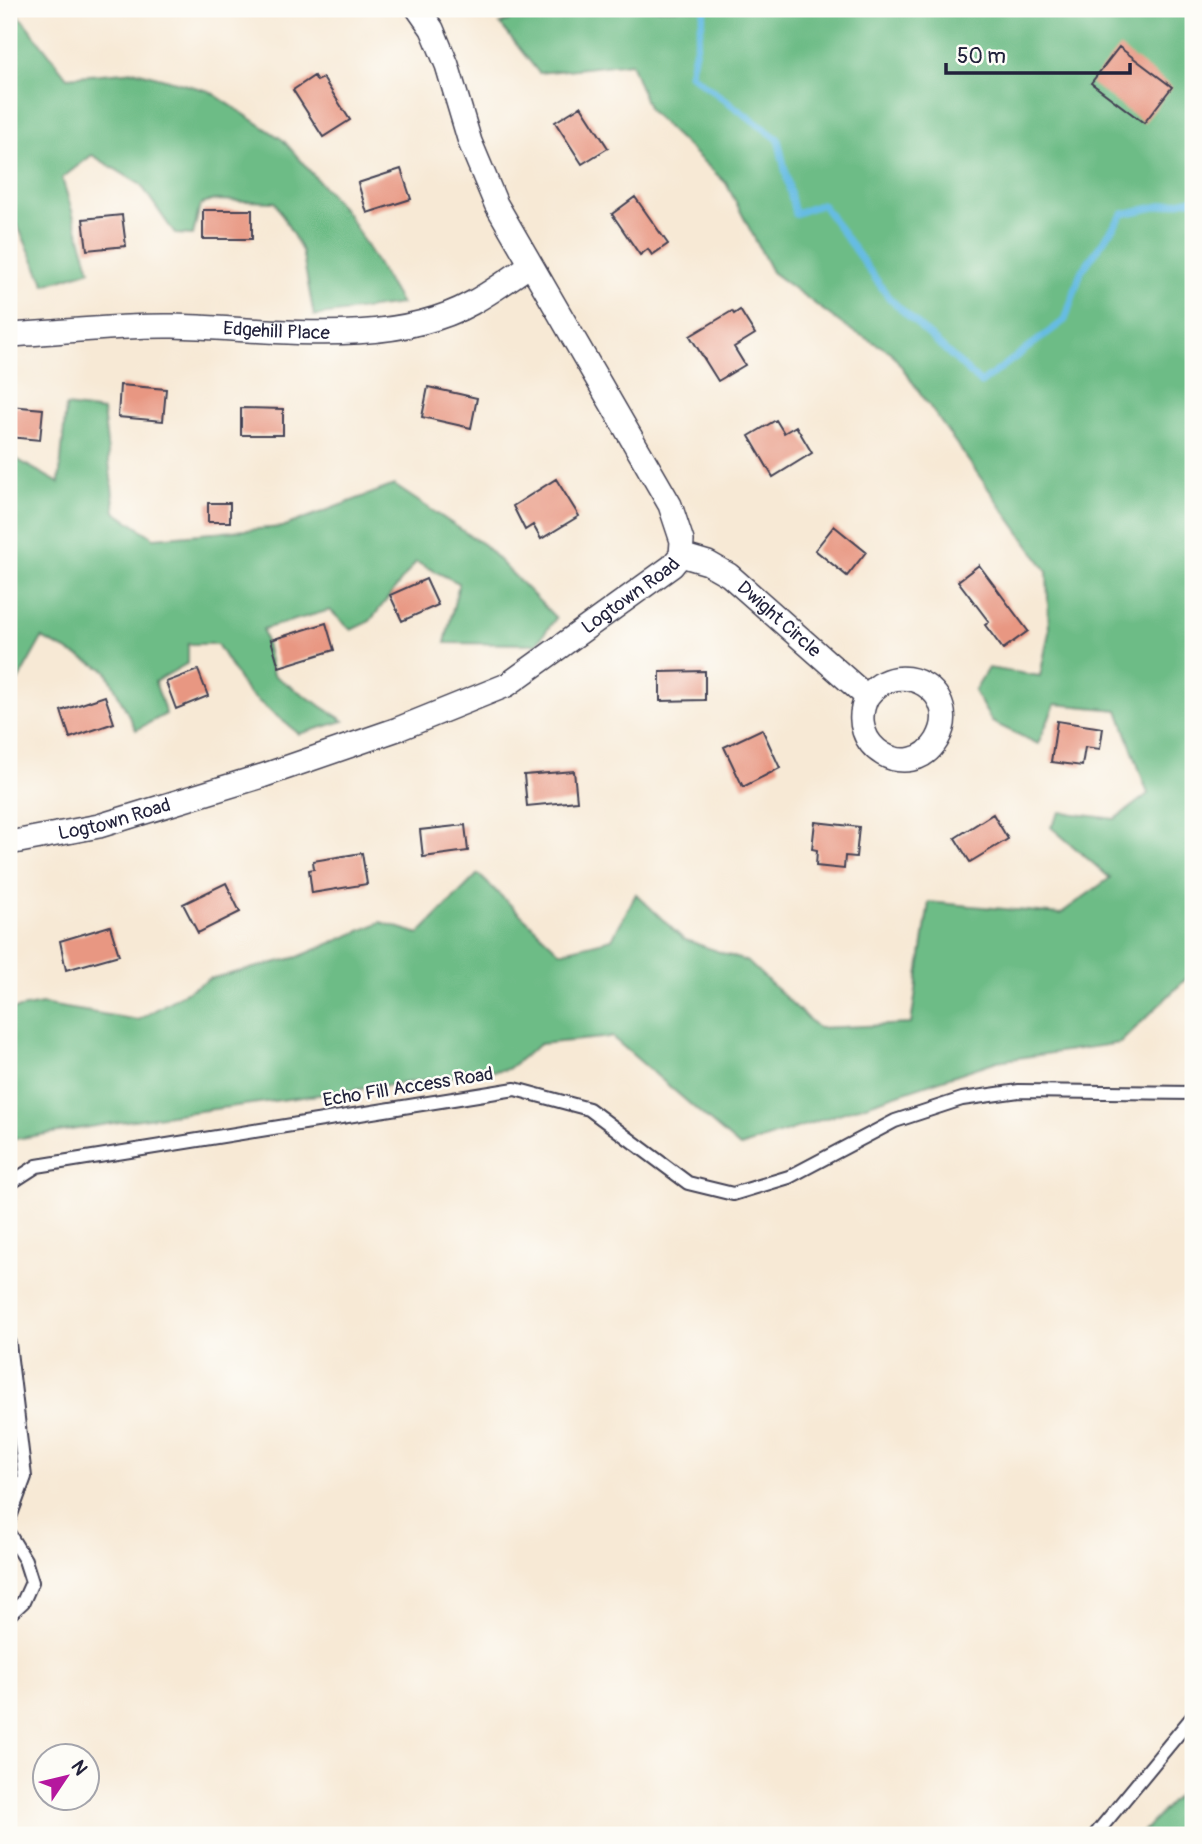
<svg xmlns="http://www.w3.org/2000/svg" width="1202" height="1844" viewBox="0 0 1202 1844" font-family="Pangolin,sans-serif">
<rect width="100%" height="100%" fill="#fdfcf7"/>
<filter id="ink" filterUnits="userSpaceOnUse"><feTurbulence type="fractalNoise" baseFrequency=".0143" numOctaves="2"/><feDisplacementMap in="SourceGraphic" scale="14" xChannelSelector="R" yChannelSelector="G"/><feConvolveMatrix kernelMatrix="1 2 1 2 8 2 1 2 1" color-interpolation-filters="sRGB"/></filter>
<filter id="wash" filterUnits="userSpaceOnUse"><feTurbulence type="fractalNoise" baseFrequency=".00686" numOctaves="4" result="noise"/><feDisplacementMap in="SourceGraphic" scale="28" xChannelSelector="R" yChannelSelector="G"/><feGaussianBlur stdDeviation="1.57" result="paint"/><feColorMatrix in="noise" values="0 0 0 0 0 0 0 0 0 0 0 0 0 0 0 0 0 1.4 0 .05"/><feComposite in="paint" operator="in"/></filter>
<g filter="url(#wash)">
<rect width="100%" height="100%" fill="#f7e9d5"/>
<!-- forest -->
<path fill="#6dbc86" stroke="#486f60" stroke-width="2" d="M9,9H14L67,77L136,71L209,91L283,140L348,215L401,304L314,316L302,251L275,202L214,200L200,205L193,235L175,234L141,185L92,155L62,178L90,270L45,285L9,207Z
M538,9H1186L1193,14V972L1120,1043L997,1061L740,1147L612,1037L540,1044L508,1069L126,1121L9,1140V1010L42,1004L138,1020L209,979L298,957L381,922L419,934L478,874L560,952L612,939L636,894L683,939L748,962L818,1028L911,1024L929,902L1060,914L1110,878L1051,827L1060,812L1115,819L1148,794L1118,710L1055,704L1038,744L992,722L974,691L988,668L1040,676L1049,632L1047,571L891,352L846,327L772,272L726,183L649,110L631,63L539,73L500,24Z
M66,406L103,411L115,512L154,538L282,527L394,485L484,545L556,618L536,644L445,643L459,583L416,562L370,621L351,630L330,610L263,629L273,675L344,721L299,734L247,692L217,644H188V663L155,682L166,714L136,730L106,670L42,638L11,693L9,455L59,483Z
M1193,1779V1835H1140Z"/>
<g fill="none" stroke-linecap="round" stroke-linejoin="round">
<!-- stream -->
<path stroke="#66bce3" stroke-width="7" d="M705,9L690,74L778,139L795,214L822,204L890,299L981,383L1065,320L1081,272L1123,214L1193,199"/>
</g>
<g id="blocks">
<!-- building -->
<path fill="#e89782" d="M1119,47L1172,87L1144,123L1091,83Z
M314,76L317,81L323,78L350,120L323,137L293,90Z
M581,106L608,148L582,164L555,122Z
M401,169L411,199L367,213L358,183Z
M635,197L668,244L652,255L648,249L640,255L612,214Z
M203,210H252V239H203Z
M122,215L126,246L87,250L83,219Z
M740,310L755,334L734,347L745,365L718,381L690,336L732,311L734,314Z
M120,385L166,389L163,421L118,417Z
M428,387L477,398L471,428L422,417Z
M9,406L43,409L40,440L9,437Z
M241,408L283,409V435H241Z
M776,420L784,433L796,426L812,453L773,477L749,436Z
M556,479L579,516L541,539L533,525L525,530L513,506Z
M208,503H230V522H208Z
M834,526L866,552L847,576L815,550Z
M979,565L1028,631L1003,649L985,625L989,622L958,581Z
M426,579L438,605L402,621L390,595Z
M326,623L334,650L279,667L271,640Z
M198,670L208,696L176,709L166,682Z
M705,671V700L660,701V672Z
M105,696L114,723L70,738L61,711Z
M1057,721L1103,728L1100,749L1085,747L1082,766L1051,762Z
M762,729L780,768L743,787L724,747Z
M574,771L577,801L527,806L524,775Z
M993,814L1008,839L970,862L955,838Z
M815,822L859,827L856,857L845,856L844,869L816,866L817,850L812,849Z
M465,825L468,851L423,857L420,830Z
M362,853L367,884L312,893L309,870L314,869L313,861Z
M226,883L240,912L198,933L183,904Z
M110,926L119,955L66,970L60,941Z"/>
</g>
</g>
<g filter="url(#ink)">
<use href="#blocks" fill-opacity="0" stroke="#424052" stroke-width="2"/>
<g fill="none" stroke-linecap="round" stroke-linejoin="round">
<!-- lane casing -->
<g stroke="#424052" stroke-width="16">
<path id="lane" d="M9,1184L37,1166L515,1089L589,1109L688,1183L733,1194L789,1177L895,1121L962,1099L1019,1091L1193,1093
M9,1343L25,1477L9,1520
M9,1534L25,1560L32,1582L23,1602L9,1615
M1095,1835L1193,1716"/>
</g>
<!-- street casing -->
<g stroke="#424052" stroke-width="26">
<g id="street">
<path id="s1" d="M9,335C63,332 119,325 173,326C266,328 387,350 472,303C492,292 511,278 530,265"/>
<path id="s2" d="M681,555L708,563L729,575L867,697C900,653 964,694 937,740C910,785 843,747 867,697"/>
<path id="s3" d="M9,843L99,826L262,776L398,729L507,685L672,566L681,555L682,541L670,505L496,204L470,142L447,65L432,29L418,9"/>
</g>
</g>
<!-- lane -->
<use href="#lane" stroke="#fff" stroke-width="12"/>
<!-- street -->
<use href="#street" stroke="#fff" stroke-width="23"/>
</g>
</g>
<g text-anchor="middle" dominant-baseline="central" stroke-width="5" stroke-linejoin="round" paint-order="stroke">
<!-- street labels -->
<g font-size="19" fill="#22223b" stroke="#fdfcf7">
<text stroke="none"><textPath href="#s1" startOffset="268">Edgehill Place</textPath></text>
<text stroke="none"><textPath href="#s3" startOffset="676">Logtown Road</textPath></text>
<text stroke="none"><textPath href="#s2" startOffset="119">Dwight Circle</textPath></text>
<text stroke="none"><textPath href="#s3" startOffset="108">Logtown Road</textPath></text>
<text transform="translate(408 1087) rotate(-9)">Echo Fill Access Road</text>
</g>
</g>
<!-- margin -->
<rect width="1202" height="1844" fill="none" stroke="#fdfcf7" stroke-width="35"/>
<!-- north arrow -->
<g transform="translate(66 1777) rotate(55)"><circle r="33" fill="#fdfcf7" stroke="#a5a5ac" stroke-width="2"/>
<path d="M0-5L12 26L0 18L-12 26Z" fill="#b5179e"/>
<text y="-10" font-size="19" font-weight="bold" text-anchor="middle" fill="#22223b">N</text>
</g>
<!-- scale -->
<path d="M946 63v10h184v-10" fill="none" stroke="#22223b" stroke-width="3.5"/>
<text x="957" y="63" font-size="21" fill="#22223b" stroke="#fdfcf7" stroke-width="5" paint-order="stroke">50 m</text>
</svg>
